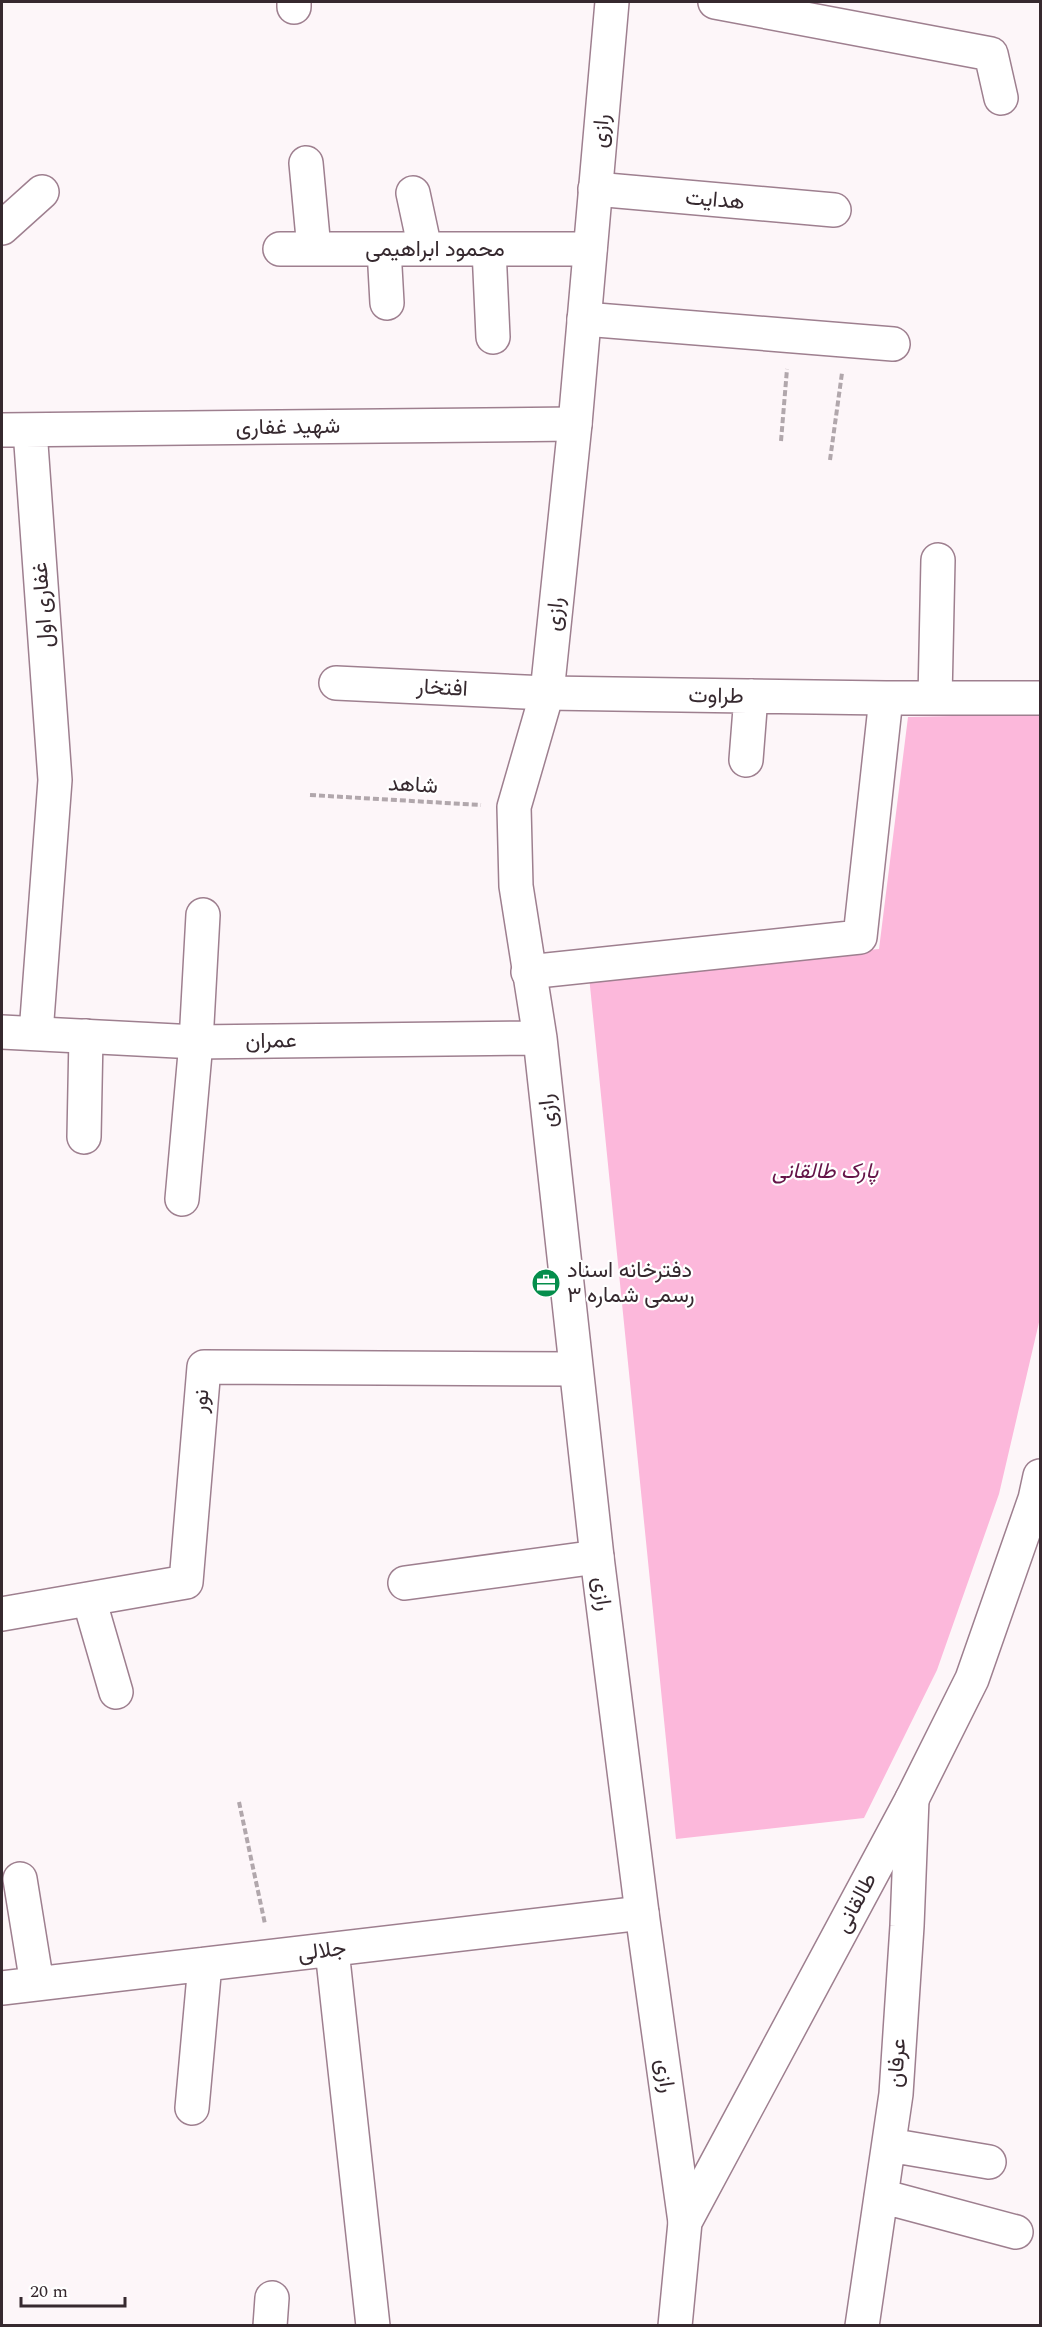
<svg xmlns="http://www.w3.org/2000/svg" width="1042" height="2327" viewBox="0 0 1042 2327" font-family="Spectral,Vazirmatn,serif">
<rect width="100%" height="100%" fill="#fdf6f9"/>
<!-- green -->
<path fill="#fcb8db" d="M1040,714V1318L999,1494L937,1670L864,1818L676,1839L589,976L879,949L908,717Z"/>
<g fill="none" stroke-linecap="round" stroke-linejoin="round">
<!-- minor casing -->
<g stroke="#9e7f8f" stroke-width="36">
<path id="minor" d="M294,2V7
M715,2L991,54L1001,98
M306,163L314,249
M595,189L834,210
M413,193L425,249
M2,228L42,192
M280,249H590
M384,249L387,303
M489,249L493,337
M584,319L893,344
M2,430L575,424
M30,430L55,780L36,1033
M336,683L547,693L886,698
M935,698L938,560
M746,760L751,696
M528,972L860,937L886,698H1040
M84,1137L86,1036
M182,1199L196,1042L203,915
M405,1583L597,1557
M89,1599L116,1692
M2,1614L186,1582L204,1367L575,1369
M20,1879L37,1984
M332,1950L373,2326
M2,1988L642,1913
M192,2108L205,1964
M889,2145L989,2162
M881,2196L1016,2232
M270,2326L272,2298
M862,2326L896,2094L907,1926L912,1799"/>
</g>
<!-- tertiary casing -->
<g stroke="#9e7f8f" stroke-width="36">
<path id="tertiary" d="M612,2L575,424L547,693L514,807L516,886L540,1038L597,1557L642,1913L685,2222
M2,1032L196,1042L540,1038"/>
</g>
<!-- secondary casing -->
<g stroke="#9e7f8f" stroke-width="36">
<path id="secondary" d="M675,2326L685,2222L912,1799L972,1679L1035,1499L1040,1476"/>
</g>
<!-- path -->
<path stroke="#b1a7ac" stroke-width="4" stroke-dasharray="6 3" stroke-linecap="butt" d="M781,441L787,369
M830,460L842,373
M310,795L481,805
M239,1802L265,1924"/>
<!-- minor -->
<use href="#minor" stroke="#fff" stroke-width="33"/>
<!-- tertiary -->
<use href="#tertiary" stroke="#fff" stroke-width="33"/>
<!-- secondary -->
<use href="#secondary" stroke="#fff" stroke-width="33"/>
</g>
<!-- icons -->
<defs>
<g id="office-disc" transform="scale(1.5)"><circle r="9.5" fill="#058e4c" stroke="#fff"/><path d="M-6-3h4V-5.5h4V-3h4V5H-6ZM-1-4.5V-3h2v-1.5ZM-6 0V1H6V0Z" fill="#fff"/></g>
</defs>
<g fill-rule="evenodd">
<use href="#office-disc" x="546" y="1283"/>
</g>
<g text-anchor="middle" dominant-baseline="central" stroke-width="4.5" stroke-linejoin="round" paint-order="stroke">
<!-- street labels -->
<g font-size="22" fill="#36292f" stroke="#fff">
<text transform="translate(601 131) rotate(-85)">رازی</text>
<text transform="translate(715 200) rotate(5)">هدایت</text>
<text x="435" y="249">محمود ابراهیمی</text>
<text transform="translate(288 427) rotate(-1)">شهید غفاری</text>
<text transform="translate(43 605) rotate(-94)">غفاری اول</text>
<text transform="translate(555 614) rotate(-84)">رازی</text>
<text transform="translate(442 688) rotate(3)">افتخار</text>
<text transform="translate(716 696) rotate(1)">طراوت</text>
<text transform="translate(413 785) rotate(3)">شاهد</text>
<text transform="translate(271 1041) rotate(-1)">عمران</text>
<text transform="translate(548 1111) rotate(-96)">رازی</text>
<text transform="translate(201 1401) rotate(-85)">نور</text>
<text transform="translate(602 1594) rotate(83)">رازی</text>
<text transform="translate(856 1903) rotate(-62)">طالقانی</text>
<text transform="translate(322 1951) rotate(-7)">جلالی</text>
<text transform="translate(897 2063) rotate(-86)">عرفان</text>
<text transform="translate(665 2076) rotate(82)">رازی</text>
</g>
<!-- park labels -->
<g font-size="22" font-style="italic" fill="#661549" stroke="#fff">
<text x="825" y="1171">پارک طالقانی</text>
</g>
<!-- poi labels -->
<g font-size="22" fill="#36292f" stroke="#fff" text-anchor="start">
<text x="567" y="1270">دفترخانه اسناد<tspan x="567" dy="25">رسمی شماره ۳</tspan></text>
</g>
</g>
<!-- border -->
<rect width="1042" height="2327" fill="none" stroke="#36292f" stroke-width="6"/>
<!-- scale -->
<path d="M21 2297v9h104v-9" fill="none" stroke="#36292f" stroke-width="3"/>
<text x="30" y="2297" font-size="18" fill="#36292f" stroke="#ffffff" stroke-width="4.5" paint-order="stroke">20 m</text>
</svg>
